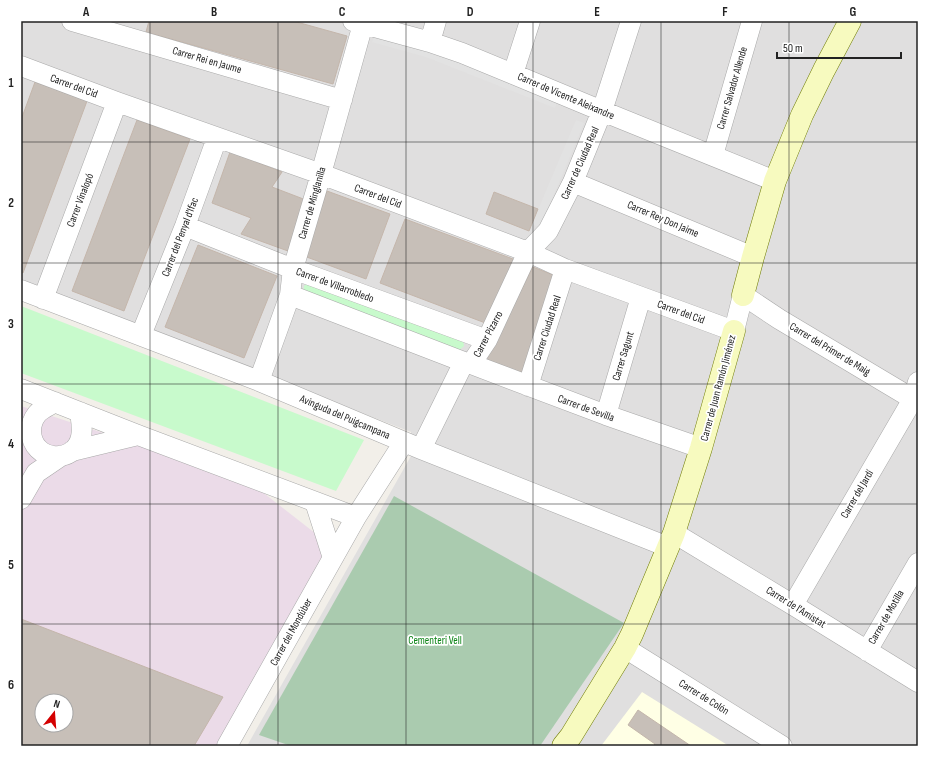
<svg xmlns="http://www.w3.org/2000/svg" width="939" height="767" viewBox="0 0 939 767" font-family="'Sofia Sans Condensed',sans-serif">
<rect width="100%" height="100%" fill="#f2efe9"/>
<!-- residential -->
<path fill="#e0dfdf" d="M21,21H918V746H247L411,456V432L124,321L21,280Z"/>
<!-- industrial -->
<path fill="#ebdbe8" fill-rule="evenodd" d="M21,406L247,480L329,544L217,746H21ZM42,701H66V725H42Z"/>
<!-- education -->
<path fill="#ffffe5" d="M642,692L729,746H601Z"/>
<!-- cemetery -->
<path fill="#aacbaf" d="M394,496L624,623L540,746H291L259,735Z"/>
<!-- park -->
<path fill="#c8facc" d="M309,282L463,340L464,346L458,351L303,294L304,286Z
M21,306L364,440L336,491L21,373Z"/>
<!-- parking -->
<path fill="#e2e2e2" d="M376,32L559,98L555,108L426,57L372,42Z
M576,120L584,123L540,228L532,224Z"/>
<!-- building -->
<path fill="#c7bfb8" stroke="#c4b6ab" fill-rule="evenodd" d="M149,21H293L347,36L333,84L146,32Z
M35,82L87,101L23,273L21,272V120Z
M137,120L190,139L124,311L72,291Z
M230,152L282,172L272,187L306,200L288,251L241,234L251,218L212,203Z
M327,191L390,214L366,279L304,256Z
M494,192L538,209L529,231L486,214Z
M405,219L513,259L488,324L380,283Z
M198,245L277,276L244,358L165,327Z
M533,267L553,275L522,377L484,363Z
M21,619L223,697L194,746H21ZM42,701H66V725H42Z
M638,710L691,746H653L655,744L628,725Z"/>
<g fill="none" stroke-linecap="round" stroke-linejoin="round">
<!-- street casing -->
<g stroke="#a9a9a9" stroke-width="21">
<path id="street" d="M72,21L342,100
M353,21L430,42L462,53L513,74L602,111L775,181
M430,42L436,21
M21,66L117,102L321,174L528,252L565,269L734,331L743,295L779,319L918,402
M513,74L530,21
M713,155L752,21
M573,182L753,257
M185,226L293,269L487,340
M21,290L259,381L421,449L668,547
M290,295L464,362
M43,299L117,102
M141,335L185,226L217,138
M471,364L606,415L701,448
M259,381L290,295L293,269L321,174L363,24
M528,386L565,269
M21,389L138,435L356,517
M55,402C49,406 41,409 37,414C33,419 31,425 31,431C32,462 75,465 81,437C83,429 81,420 80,412
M606,415L641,297
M421,449L464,362L471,364L487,340L528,252L548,231L573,182L602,111L631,21
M72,451L138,435
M21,499L36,473L61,456
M315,502L333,558
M674,533L793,605L918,682
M793,605L913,399L918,382
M625,648L782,746
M867,651L918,563
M227,746L356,517L404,442"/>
</g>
<!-- secondary casing -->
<g stroke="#707d05" stroke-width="23">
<path id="secondary" d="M743,295L753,257L775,181L802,115L824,70L850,21
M563,746L571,736L625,648L632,634L674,533L701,448L734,331"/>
</g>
<!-- street -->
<use href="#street" stroke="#fff" stroke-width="20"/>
<!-- secondary -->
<use href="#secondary" stroke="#f7fabf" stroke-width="22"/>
</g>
<!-- grid -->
<path fill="none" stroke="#222" stroke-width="1" stroke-opacity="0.55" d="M150,21V746M278,21V746M406,21V746M533,21V746M661,21V746M789,21V746M21,142H918M21,263H918M21,384H918M21,504H918M21,624H918"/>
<g text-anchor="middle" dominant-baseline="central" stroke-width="3.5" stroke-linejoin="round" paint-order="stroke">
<!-- street labels -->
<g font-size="11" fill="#222" stroke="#fff">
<text transform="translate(207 60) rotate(16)">Carrer Rei en Jaume</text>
<text transform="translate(74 86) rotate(20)">Carrer del Cid</text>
<text transform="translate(732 88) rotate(-74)">Carrer Salvador Allende</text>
<text transform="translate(566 96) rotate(23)">Carrer de Vicente Aleixandre</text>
<text transform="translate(580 163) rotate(-66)">Carrer de Ciudad Real</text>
<text transform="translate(378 196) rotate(21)">Carrer del Cid</text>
<text transform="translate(80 200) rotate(-69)">Carrer Vinalopó</text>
<text transform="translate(312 203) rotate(-74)">Carrer de Minglanilla</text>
<text transform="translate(663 219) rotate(23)">Carrer Rey Don Jaime</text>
<text transform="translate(180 237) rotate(-69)">Carrer del Penyal d'Ifac</text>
<text transform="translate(335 285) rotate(20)">Carrer de Villarrobledo</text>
<text transform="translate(681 312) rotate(20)">Carrer del Cid</text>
<text transform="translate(547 328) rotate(-72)">Carrer Ciudad Real</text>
<text transform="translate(488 334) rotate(-62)">Carrer Pizarro</text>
<text transform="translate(830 349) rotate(31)">Carrer del Primer de Maig</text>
<text transform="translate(623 356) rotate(-73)">Carrer Sagunt</text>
<text transform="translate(718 388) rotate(-75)">Carrer de Juan Ramón Jiménez</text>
<text transform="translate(586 408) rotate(20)">Carrer de Sevilla</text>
<text transform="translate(345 417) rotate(23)">Avinguda del Puigcampana</text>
<text transform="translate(857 494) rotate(-60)">Carrer del Jardí</text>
<text transform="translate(796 607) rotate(32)">Carrer de l'Amistat</text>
<text transform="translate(886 617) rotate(-60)">Carrer de Motilla</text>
<text transform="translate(291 632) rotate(-61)">Carrer del Mondúber</text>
<text transform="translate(704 697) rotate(32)">Carrer de Colón</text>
</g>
<!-- park labels -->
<g font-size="11" fill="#0c8416" stroke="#fff">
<text x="435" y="640">Cementeri Vell</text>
</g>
</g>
<!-- border -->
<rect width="939" height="767" fill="none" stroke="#ffffff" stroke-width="44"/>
<!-- north arrow -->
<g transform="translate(54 713) rotate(17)"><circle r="19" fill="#ffffff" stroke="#a7a7a7"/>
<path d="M0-3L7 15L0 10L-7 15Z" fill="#d40000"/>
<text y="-6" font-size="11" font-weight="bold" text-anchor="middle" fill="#222222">N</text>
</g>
<!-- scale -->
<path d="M777 52v6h124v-6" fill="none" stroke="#222222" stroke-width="2"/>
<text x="783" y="52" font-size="12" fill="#222222" stroke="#ffffff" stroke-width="3" paint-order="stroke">50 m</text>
<rect x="22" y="22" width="895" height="723" fill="none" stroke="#222" stroke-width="1.5"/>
<g font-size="13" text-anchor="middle" font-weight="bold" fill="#222">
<text x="86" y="16">A</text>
<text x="214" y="16">B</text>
<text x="342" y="16">C</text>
<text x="470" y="16">D</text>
<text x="597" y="16">E</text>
<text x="725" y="16">F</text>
<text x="853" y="16">G</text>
<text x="11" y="87">1</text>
<text x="11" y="207">2</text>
<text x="11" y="328">3</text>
<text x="11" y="448">4</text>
<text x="11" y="569">5</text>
<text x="11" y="689">6</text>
</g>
</svg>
